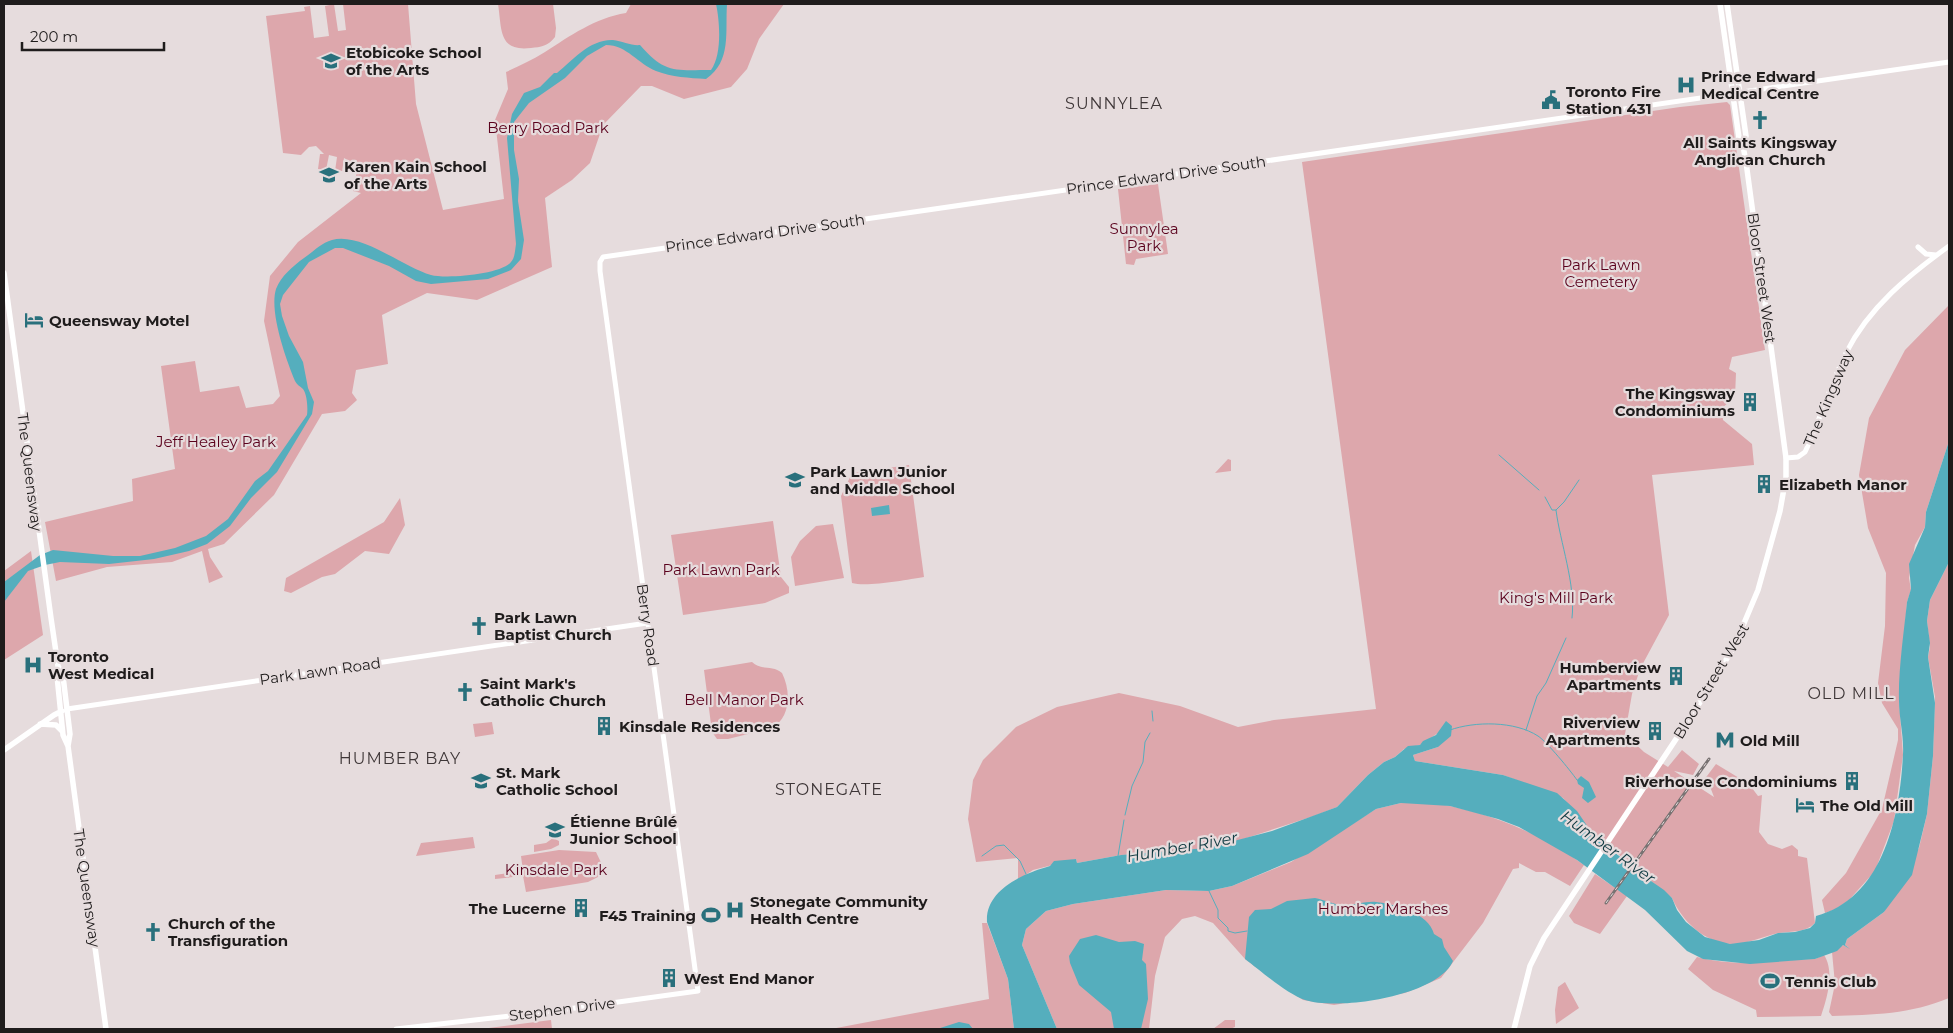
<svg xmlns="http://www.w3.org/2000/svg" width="1953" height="1033" viewBox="0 0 1953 1033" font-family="Montserrat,sans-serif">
<rect width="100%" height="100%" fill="#e6dcdd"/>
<!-- green -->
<path fill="#dda7ac" d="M334,4L338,31L346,30L343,4H408L416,104L443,210L504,199L495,120L508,89L506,72C519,66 532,60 545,52C570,36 595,18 626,13L631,4H784L759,39L747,69L731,87L684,99L652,86H641L603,125L590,163L572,180L545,198L552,267L477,300L427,293L382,315L388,364L356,370L352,393L357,400L345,411L322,414L274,495L224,544L208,549L210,557L223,577L209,583L202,551L172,562L107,567L56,581L45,522L133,501L132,479L175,469L161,366L195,361L200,392L239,386L246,408L273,404L280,396L264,321L270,276L298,242L361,193L353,191L358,166L344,158L342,172L335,171L337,157L329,155L326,170L318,169L320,154H324L316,146L309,147L301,155L283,153L266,16L305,11L304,7L310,6L314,38L329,36L325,6Z
M498,4H553L556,28L555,37C548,46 541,47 531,48C498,52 502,29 498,4Z
M1727,102L1730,105L1765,350L1732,357L1729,369L1736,373L1735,397L1722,408L1723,420L1752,444L1754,465L1652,475L1669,615L1640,669L1632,694L1625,734L1644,752L1668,767L1682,750L1699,764L1693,775L1674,771L1714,797L1709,784L1704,780L1716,764L1749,784L1758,796L1762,795L1759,832L1768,844L1782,849L1792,845L1798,850V856L1807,858L1815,923C1805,933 1792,931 1779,933C1763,936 1747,945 1730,944C1704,942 1682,921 1672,898L1592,833L1563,798L1503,775L1415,761L1413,755L1438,747L1441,731L1420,745L1404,749L1395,757L1384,762L1368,775L1337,807L1314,816L1222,846L1170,853L1121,855L1077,863L1076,859L1033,870L1018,880V858L976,862L968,819L973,780L983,760L1016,727L1057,707L1119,693L1180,706L1238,727L1274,720L1376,709L1302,162L1680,107Z
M1158,184L1168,254L1136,259L1134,265L1126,264L1118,189Z
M1949,305V441L1926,512L1925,527L1915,545L1909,578L1911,590L1907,602L1899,700L1903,755L1894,821L1875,871L1849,900L1836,909L1825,913L1822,900L1846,873L1882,809L1898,740V729L1882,703L1878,683L1885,626L1886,573L1868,528L1859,475L1869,418L1905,350Z
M1228,459L1231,460V471L1215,473Z
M909,465L924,577C906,580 867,587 852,583L841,496L852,473Z
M400,498L405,525L389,554L365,551L335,574L322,577L291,593L284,591L286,578L384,522Z
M773,521L781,577L789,587V593L765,603L683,615L671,535Z
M833,524L844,578L795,586L791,557L800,541L816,526Z
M31,551L43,635L4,660V571Z
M1949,562V998C1911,1014 1873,1015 1832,1016L1829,1012L1835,984L1832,952L1843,945L1849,948L1845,945L1847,939L1884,912L1919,848L1927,814L1933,756L1935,697L1928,657L1930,647L1927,621L1930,600Z
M752,662C761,671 773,665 782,673C791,691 791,717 772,728L728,739H717L712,732L704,670Z
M492,722L494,734L475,737L473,724Z
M1427,802C1483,810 1538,831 1584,865L1570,886L1545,872H1536L1519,863V868L1513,869L1483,923L1441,978L1405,993L1334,1005L1303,1000L1265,974L1245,959L1213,923L1195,916L1182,919L1165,937L1155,976L1149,1029H1057L1022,945L1026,929L1046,911L1073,904L1166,890L1209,891L1232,886L1291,862L1376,809L1401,803Z
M473,837L475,848L416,856L421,843Z
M553,838L559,841V845L551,849L534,852V845L546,843Z
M559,850L596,852L606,873L588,882L526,892L523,876L495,879V875L523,871L521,856Z
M1595,874L1627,896L1600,934L1574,923L1569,916Z
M982,923H987L1008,979L1014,1029H831L989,999Z
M1824,955C1835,972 1827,998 1821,1016L1757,1017L1756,1010L1713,990L1688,969L1697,957C1741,968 1771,960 1815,959Z
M1565,982L1579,1008L1556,1024L1555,1010L1558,987Z
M551,1020L552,1029H481Z
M1225,1020H1235V1027L1230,1029H1213Z"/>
<!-- water -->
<path fill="#55aebd" d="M716,4H727C725,32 732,61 706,79C689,78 672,77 656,71C638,64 627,45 606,45L587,56L565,78L529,103L514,122V150L519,179L518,201L524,240L521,259L511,270L488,279L431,284L416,281L389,266L343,248H335L309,262L283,295L280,304L282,316L289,336L303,362L308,388L314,402L312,414L277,472L251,498L230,526L207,544L189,551L154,559L109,564L60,562L45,565L28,571L4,602V582L40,555L53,550L113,556H140L175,548L206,536L228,519L255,481L268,471L307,415C308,408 307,394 303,389C300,386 297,385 295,381C286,359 269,312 276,289C281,276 293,266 304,258C313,252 321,243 332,240C361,232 403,267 431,275C445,279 501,275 511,262C515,258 515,250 516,244L507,138L512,114L524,93L540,87L554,73H557C573,60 590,39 613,40C622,41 632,46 640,45C665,74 675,70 711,70C722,55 720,22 716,4Z
M1949,441V562L1930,600L1927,621L1930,643L1928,657L1935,703L1933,756L1927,814L1912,875L1884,912L1847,939L1845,945L1850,949L1843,945L1837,951L1815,959L1750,964L1703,959L1687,951L1645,910L1577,860L1519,827L1498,819L1450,806L1401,803L1376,809L1308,854L1232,886L1209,891L1166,890L1073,904L1046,911L1026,929L1022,945L1057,1029H1014L1008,979L987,922C985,889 1025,873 1050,866L1054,861L1076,859L1077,863L1121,855L1207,848L1272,831L1337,807L1368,775L1384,762L1395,757L1408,746L1420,745L1423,741L1436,735L1446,721L1452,726L1451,736L1438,747L1413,755L1415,761L1503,775L1557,793L1577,811L1592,833L1638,872L1664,890L1672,898L1677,910L1686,922L1705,937L1730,944L1759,940L1778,933L1795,932L1810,928L1815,923L1816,916C1884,898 1900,815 1903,754C1904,736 1899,718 1899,701C1898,672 1904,631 1907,602L1911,589L1909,564L1925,527L1926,512Z
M889,505L890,514L872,516L871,508Z
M1581,776L1589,782L1596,797L1588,803L1582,798L1584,788L1578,784L1577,780Z
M1315,898C1324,900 1333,904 1341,905C1353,906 1365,901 1376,902C1395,904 1429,913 1434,934L1442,939L1444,947L1453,961C1438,996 1339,1011 1305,1000C1287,994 1261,971 1245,959L1249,917L1255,910L1271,909L1287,901Z
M1096,935L1119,942L1135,941L1144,944L1142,960L1146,964L1148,999L1141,1029H1114L1111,1012L1079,985L1070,963L1069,956L1080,939Z
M959,1022L969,1024L973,1029H937Z"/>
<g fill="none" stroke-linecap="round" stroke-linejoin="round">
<!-- stream -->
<path stroke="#55aebd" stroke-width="1" d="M1499,455L1539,490
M1545,497L1552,510H1556C1560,542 1576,585 1572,618
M1556,510L1564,502L1579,480
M1152,711L1153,721
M1450,730C1475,721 1515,721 1538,736C1547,742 1570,770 1577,780
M1526,730L1537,696L1546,683L1566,638
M1125,815L1132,786L1143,762L1145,742L1150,733
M982,856L996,846L1004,845L1020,861L1026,874
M1118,856L1124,820
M1209,891L1218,910V918L1228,928V931L1235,933L1247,931"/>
<!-- secondary -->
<path stroke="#fff" stroke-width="5" d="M1918,247L1926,254L1936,255
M1786,458L1798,457L1805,452C1820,420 1830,385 1846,353C1869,307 1909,275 1949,246
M67,709L647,623
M396,1029L553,1011L698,991L600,271V262L603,257L1949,62"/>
<!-- primary -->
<path stroke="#fff" stroke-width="5.5" d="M1727,4L1746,136L1743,146
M4,273L51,618L58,666L63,676L70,734L68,746
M59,670L57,676L63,735L68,746L106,1029
M40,724L56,725L62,731
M4,750L54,715L62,711
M1514,1029L1530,966L1544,938L1692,715L1734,647L1758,590L1780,511L1786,477V458L1746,162L1743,146L1739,138L1720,4"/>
<!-- rail casing -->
<g stroke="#787272" stroke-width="3">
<path id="rail" d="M1606,903L1709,759"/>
</g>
<!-- rail -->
<use href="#rail" stroke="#e6dcdd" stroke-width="1" stroke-dasharray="4" stroke-linecap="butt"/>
</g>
<!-- icons -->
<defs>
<g id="school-bare" transform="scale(1.5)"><path d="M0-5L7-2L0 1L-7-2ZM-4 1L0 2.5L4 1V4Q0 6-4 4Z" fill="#29707c" stroke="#e6dcdd" stroke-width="2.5" paint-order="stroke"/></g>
<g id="hospital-bare" transform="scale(1.5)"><path d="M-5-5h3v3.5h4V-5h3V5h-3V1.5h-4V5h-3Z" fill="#29707c" stroke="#e6dcdd" stroke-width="2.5" paint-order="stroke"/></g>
<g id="civic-bare" transform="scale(1.5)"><path d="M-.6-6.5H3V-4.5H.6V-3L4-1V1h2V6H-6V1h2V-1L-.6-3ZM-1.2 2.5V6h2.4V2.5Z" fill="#29707c" stroke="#e6dcdd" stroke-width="2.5" paint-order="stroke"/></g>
<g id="church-bare" transform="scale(1.5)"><path d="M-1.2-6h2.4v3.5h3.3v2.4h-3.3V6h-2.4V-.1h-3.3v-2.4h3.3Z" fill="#29707c" stroke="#e6dcdd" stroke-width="2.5" paint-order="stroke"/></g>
<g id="hotel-bare" transform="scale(1.5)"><path d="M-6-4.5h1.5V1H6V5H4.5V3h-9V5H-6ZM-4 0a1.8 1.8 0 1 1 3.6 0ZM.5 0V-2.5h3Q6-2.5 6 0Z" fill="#29707c" stroke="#e6dcdd" stroke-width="2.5" paint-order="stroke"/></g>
<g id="building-bare" transform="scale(1.5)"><path d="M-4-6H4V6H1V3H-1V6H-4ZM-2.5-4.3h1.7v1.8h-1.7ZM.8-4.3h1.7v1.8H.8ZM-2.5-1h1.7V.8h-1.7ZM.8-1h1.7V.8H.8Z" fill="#29707c" stroke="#e6dcdd" stroke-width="2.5" paint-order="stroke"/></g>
<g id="metro-bare" transform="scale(1.5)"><path d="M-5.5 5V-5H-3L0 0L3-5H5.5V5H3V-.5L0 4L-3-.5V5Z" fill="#29707c" stroke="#e6dcdd" stroke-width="2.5" paint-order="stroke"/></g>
<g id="stadium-bare" transform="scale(1.5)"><path d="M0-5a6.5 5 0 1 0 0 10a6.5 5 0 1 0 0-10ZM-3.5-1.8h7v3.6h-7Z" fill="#29707c" stroke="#e6dcdd" stroke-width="2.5" paint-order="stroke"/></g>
</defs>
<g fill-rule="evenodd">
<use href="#school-bare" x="331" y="61"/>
<use href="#hospital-bare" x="1686" y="85"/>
<use href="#civic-bare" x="1551" y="100"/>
<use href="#church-bare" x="1760" y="120"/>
<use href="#school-bare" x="329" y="175"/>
<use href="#hotel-bare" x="34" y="320"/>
<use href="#building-bare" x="1750" y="402"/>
<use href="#school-bare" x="795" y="480"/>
<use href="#building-bare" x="1764" y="484"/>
<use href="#church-bare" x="479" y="626"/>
<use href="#hospital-bare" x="33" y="665"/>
<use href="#building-bare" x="1676" y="676"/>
<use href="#church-bare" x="465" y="692"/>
<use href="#building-bare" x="604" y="726"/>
<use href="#building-bare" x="1655" y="731"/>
<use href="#metro-bare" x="1725" y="740"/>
<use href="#school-bare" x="481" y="781"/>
<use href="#building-bare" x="1852" y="781"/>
<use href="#hotel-bare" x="1805" y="805"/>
<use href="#school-bare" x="555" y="830"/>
<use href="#building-bare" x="581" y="908"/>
<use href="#hospital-bare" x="735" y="910"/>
<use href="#stadium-bare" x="711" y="915"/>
<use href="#church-bare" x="153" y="932"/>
<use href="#building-bare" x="669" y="978"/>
<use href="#stadium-bare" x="1770" y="981"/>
</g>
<g text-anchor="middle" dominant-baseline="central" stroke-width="4.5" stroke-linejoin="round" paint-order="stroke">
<!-- poi labels -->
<g font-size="15" font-weight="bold" fill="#1f1c1c" stroke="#e6dcdd" text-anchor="start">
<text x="346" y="52">Etobicoke School<tspan x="346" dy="17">of the Arts</tspan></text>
<text x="1701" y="76">Prince Edward<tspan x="1701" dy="17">Medical Centre</tspan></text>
<text x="1566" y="91">Toronto Fire<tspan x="1566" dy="17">Station 431</tspan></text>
<text x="1760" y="142" text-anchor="middle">All Saints Kingsway<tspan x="1760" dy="17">Anglican Church</tspan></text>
<text x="344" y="166">Karen Kain School<tspan x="344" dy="17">of the Arts</tspan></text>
<text x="49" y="320">Queensway Motel</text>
<text x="1735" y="393" text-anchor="end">The Kingsway<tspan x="1735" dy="17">Condominiums</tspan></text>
<text x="810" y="471">Park Lawn Junior<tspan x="810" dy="17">and Middle School</tspan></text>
<text x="1779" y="484">Elizabeth Manor</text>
<text x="494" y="617">Park Lawn<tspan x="494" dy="17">Baptist Church</tspan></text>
<text x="48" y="656">Toronto<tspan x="48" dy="17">West Medical</tspan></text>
<text x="1661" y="667" text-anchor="end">Humberview<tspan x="1661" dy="17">Apartments</tspan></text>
<text x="480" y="683">Saint Mark's<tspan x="480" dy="17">Catholic Church</tspan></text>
<text x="1640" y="722" text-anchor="end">Riverview<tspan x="1640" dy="17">Apartments</tspan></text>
<text x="619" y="726">Kinsdale Residences</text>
<text x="1740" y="740">Old Mill</text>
<text x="496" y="772">St. Mark<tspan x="496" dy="17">Catholic School</tspan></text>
<text x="1837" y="781" text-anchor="end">Riverhouse Condominiums</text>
<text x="1820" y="805">The Old Mill</text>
<text x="570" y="821">Étienne Brûlé<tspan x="570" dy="17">Junior School</tspan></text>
<text x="750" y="901">Stonegate Community<tspan x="750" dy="17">Health Centre</tspan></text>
<text x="566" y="908" text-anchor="end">The Lucerne</text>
<text x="696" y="915" text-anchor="end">F45 Training</text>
<text x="168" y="923">Church of the<tspan x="168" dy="17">Transfiguration</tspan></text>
<text x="684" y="978">West End Manor</text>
<text x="1785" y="981">Tennis Club</text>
</g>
<!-- park labels -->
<g font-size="15" fill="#5a011c" stroke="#e6dcdd">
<text x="548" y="127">Berry Road Park</text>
<text x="1144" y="228">Sunnylea<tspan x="1144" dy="17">Park</tspan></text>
<text x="1601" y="264">Park Lawn<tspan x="1601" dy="17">Cemetery</tspan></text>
<text x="216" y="441">Jeff Healey Park</text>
<text x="721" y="569">Park Lawn Park</text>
<text x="1556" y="597">King's Mill Park</text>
<text x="744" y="699">Bell Manor Park</text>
<text x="556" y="869">Kinsdale Park</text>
<text x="1383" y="908">Humber Marshes</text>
</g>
<!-- street labels -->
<g font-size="15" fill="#1f1c1c" stroke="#e6dcdd">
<text transform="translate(1166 175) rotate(-8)">Prince Edward Drive South</text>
<text transform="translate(765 233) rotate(-8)">Prince Edward Drive South</text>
<text transform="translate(1762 278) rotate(82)">Bloor Street West</text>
<text transform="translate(1828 398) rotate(-67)">The Kingsway</text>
<text transform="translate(30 472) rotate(83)">The Queensway</text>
<text transform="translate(648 625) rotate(82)">Berry Road</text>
<text transform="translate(320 671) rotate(-8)">Park Lawn Road</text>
<text transform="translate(1711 681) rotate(-59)">Bloor Street West</text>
<text transform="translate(87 888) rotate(82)">The Queensway</text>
<text transform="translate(562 1009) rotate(-7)">Stephen Drive</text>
</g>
<!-- neighbourhood labels -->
<g font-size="16" letter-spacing="1" fill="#3e3637" stroke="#e6dcdd">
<text x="1114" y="103">SUNNYLEA</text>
<text x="1851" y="693">OLD MILL</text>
<text x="400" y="758">HUMBER BAY</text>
<text x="829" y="789">STONEGATE</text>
</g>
<!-- water labels -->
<g font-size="16" font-style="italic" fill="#0e3940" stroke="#e6dcdd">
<text transform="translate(1182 847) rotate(-10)">Humber River</text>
<text transform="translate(1608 847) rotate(36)">Humber River</text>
</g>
</g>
<!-- border -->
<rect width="1953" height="1033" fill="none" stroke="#1f1c1c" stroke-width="10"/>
<!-- scale -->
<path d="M22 42v8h142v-8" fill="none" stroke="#1f1c1c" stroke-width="2.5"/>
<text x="30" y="42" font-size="15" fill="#1f1c1c" stroke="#e6dcdd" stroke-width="4" paint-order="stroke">200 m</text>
</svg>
